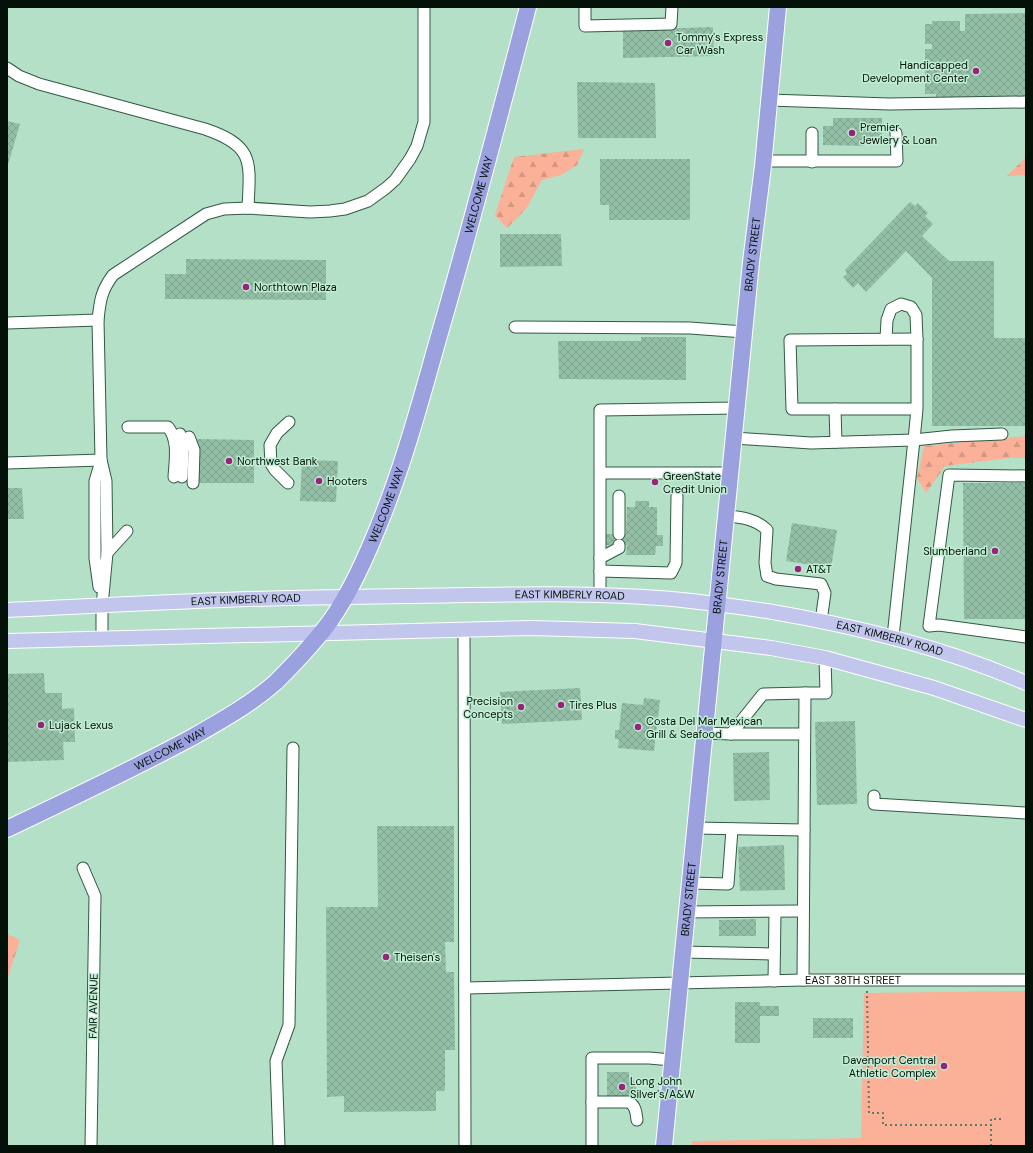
<svg xmlns="http://www.w3.org/2000/svg" width="1033" height="1153" viewBox="0 0 1033 1153" font-family="'DM Sans',sans-serif">
<defs>
<pattern id="forest-firs" width="22" height="20" patternUnits="userSpaceOnUse"><rect width="22" height="20" fill="#fab198"/><path d="M5 1l3.5 6h-7zM16 11l3.5 6h-7z" fill="#d59782"/></pattern>
<pattern id="building-cross-hatch" width="8" height="8" patternUnits="userSpaceOnUse"><rect width="8" height="8" fill="#94bfa7"/><path d="M0 0l8 8M0 8l8-8" fill="none" stroke="#7ea38e"/></pattern>
</defs>
<rect width="100%" height="100%" fill="#b4e0c7"/>
<!-- forest -->
<path fill="url(#forest-firs)" d="M584,149L577,165L561,175L542,180L526,209L507,228L495,215L514,157Z
M1026,157V175L1007,176Z
M1026,436V458H1009L945,466L926,493L917,478L924,446Z
M7,934L20,940L7,980Z"/>
<!-- garden -->
<path fill="#fab198" d="M1026,991V1146H692V1141L861,1138L864,993Z"/>
<!-- building -->
<path fill="url(#building-cross-hatch)" d="M1026,13V98L936,99V94H925V49H932V44H925V24H932V21H960V31H965V14Z
M713,27L714,56L623,58V30Z
M577,82L655,83L656,138H578Z
M833,118H882V141H864V146L823,145V126H833Z
M7,121L20,124L7,168Z
M600,159H690V220H609V205H600Z
M910,202L915,206L918,203L928,213L925,216L933,224L922,236L949,261H994V338H1026L1025,426H932V278L906,251L866,292L858,283L853,288L843,277L847,274L845,270Z
M500,234H561L562,266L500,267Z
M186,259L326,260V300L165,299V274H186Z
M641,337H686V380L559,379L558,341H641Z
M196,439L254,440V483H196Z
M302,460L338,461L336,502L300,501Z
M963,483H1026V619H964Z
M7,488H22L24,519H7Z
M635,501H649V507H657V535H663V546H656L655,555H626L627,545H606V534H626L627,507H635Z
M792,523L837,530L831,568L786,561Z
M44,673L45,693H62V709L74,708L75,742H63L64,760L7,762V674Z
M580,688L582,720L502,724L500,692Z
M644,698L660,700L658,718H661L660,724H657L654,751L618,748L619,739H615V730H619L622,703L643,705Z
M855,721L857,804L817,805L815,722Z
M769,752L770,800L734,801L733,753Z
M377,826H454V942H445L446,972H454L455,1050H445V1091H436V1111L344,1112V1096L327,1097L326,907H378Z
M784,845L785,890L740,891L738,847Z
M756,919V936H719V920Z
M735,1002H760V1006H779V1016H760V1043H735Z
M813,1018H853V1038H813Z
M607,1072H629V1079H634V1082H636V1092H638V1097H622L615,1099V1096H607Z"/>
<g fill="none" stroke-linecap="round" stroke-linejoin="round">
<!-- minor casing -->
<g stroke="#315944" stroke-width="13">
<g id="minor">
<path d="M585,7V26L671,24L672,7"/>
<path d="M7,68L19,76L39,84L205,129C255,146 250,162 248,208"/>
<path d="M769,100L889,104L1026,102"/>
<path d="M763,161H897L896,133"/>
<path d="M812,162V133"/>
<path d="M7,323L98,320"/>
<path d="M515,327L690,328L744,332"/>
<path d="M886,339L887,320L891,309L901,304L911,307L916,315L917,339"/>
<path d="M835,409L836,442"/>
<path d="M917,409H792L790,340L917,339V409L914,440L952,436L1002,434"/>
<path d="M128,427H168C179,441 175,460 174,477"/>
<path d="M180,434L183,449L182,477"/>
<path d="M189,437L194,450L193,483"/>
<path d="M734,438L811,443L914,440L893,637"/>
<path d="M7,463L101,460"/>
<path d="M601,473H730"/>
<path d="M1026,476L949,475L929,626L939,625L1026,637"/>
<path d="M288,483L275,470L271,464L270,445L277,433L289,422"/>
<path d="M726,516C741,517 756,519 767,530L765,563L767,576L776,579L821,584L825,593L821,621"/>
<path d="M619,534V496"/>
<path d="M107,553L127,531"/>
<path d="M600,558L619,548V545"/>
<path d="M600,571L671,573L676,563L677,496"/>
<path d="M99,587L95,558V481L101,461"/>
<path d="M600,595V410L737,408"/>
<path d="M464,629L465,1146"/>
<path d="M102,638V606L107,553L106,481L101,460L98,320C100,301 101,291 113,275L206,214L224,209L248,208L310,212L330,211L345,209L368,201L386,188L395,180L410,159L417,146L424,122V7"/>
<path d="M704,733L731,734"/>
<path d="M804,734H731L763,694L805,693"/>
<path d="M874,796V804L1026,813"/>
<path d="M694,828L804,830"/>
<path d="M83,868L95,896L91,1146"/>
<path d="M689,883L728,884L732,829"/>
<path d="M686,912L803,911"/>
<path d="M682,952L774,954"/>
<path d="M803,980L805,693H826L825,658"/>
<path d="M774,981L775,912"/>
<path id="s1" d="M465,988L803,980H1026"/>
<path d="M592,1102H629C636,1106 636,1113 637,1120"/>
<path d="M279,1146L276,1061L289,1025L293,748"/>
<path d="M592,1146V1058H649L672,1060"/>
</g>
</g>
<!-- major casing -->
<g stroke="#fff" stroke-width="16">
<g id="major">
<path id="s2" d="M7,610C100,606 193,600 287,598C326,597 366,597 406,596C485,595 565,592 644,597C685,599 726,605 767,611C856,626 943,647 1026,683"/>
<path d="M7,641L532,628L635,631L771,648L825,658L934,688L1026,720"/>
</g>
</g>
<!-- highway casing -->
<g stroke="#fff" stroke-width="18">
<g id="highway">
<path id="s3" d="M7,829C68,800 129,771 189,739C219,722 250,705 276,682C294,664 316,641 331,620C349,594 362,566 374,537C403,469 421,399 441,329C472,222 500,115 528,7"/>
<path id="s4" d="M664,1146L751,262L763,166L778,7"/>
</g>
</g>
<!-- path -->
<path stroke="#5e7b6a" stroke-width="2" stroke-dasharray="2 3" stroke-linecap="butt" d="M867,991L869,1113H883V1125H991
M991,1146V1119H1004"/>
<!-- minor -->
<use href="#minor" stroke="#fff" stroke-width="11"/>
<!-- major -->
<use href="#major" stroke="#c3c6ec" stroke-width="14"/>
<!-- highway -->
<use href="#highway" stroke="#9ba0df" stroke-width="16"/>
</g>
<!-- markers -->
<g fill="#99227c" stroke="#c1edd4" stroke-width="1.5">
<circle cx="668" cy="43" r="4"/>
<circle cx="976" cy="71" r="4"/>
<circle cx="852" cy="133" r="4"/>
<circle cx="246" cy="287" r="4"/>
<circle cx="229" cy="461" r="4"/>
<circle cx="319" cy="481" r="4"/>
<circle cx="655" cy="482" r="4"/>
<circle cx="995" cy="551" r="4"/>
<circle cx="798" cy="569" r="4"/>
<circle cx="561" cy="705" r="4"/>
<circle cx="521" cy="707" r="4"/>
<circle cx="41" cy="725" r="4"/>
<circle cx="638" cy="727" r="4"/>
<circle cx="386" cy="957" r="4"/>
<circle cx="944" cy="1066" r="4"/>
<circle cx="622" cy="1087" r="4"/>
</g>
<g text-anchor="middle" dominant-baseline="central" stroke-width="3" stroke-linejoin="round" paint-order="stroke">
<!-- poi labels -->
<g font-size="11" fill="#031109" stroke="#c1edd4" text-anchor="start">
<text x="676" y="37">Tommy's Express<tspan x="676" dy="13">Car Wash</tspan></text>
<text x="968" y="65" text-anchor="end">Handicapped<tspan x="968" dy="13">Development Center</tspan></text>
<text x="860" y="127">Premier<tspan x="860" dy="13">Jewlery &amp; Loan</tspan></text>
<text x="254" y="287">Northtown Plaza</text>
<text x="237" y="461">Northwest Bank</text>
<text x="663" y="476">GreenState<tspan x="663" dy="13">Credit Union</tspan></text>
<text x="327" y="481">Hooters</text>
<text x="987" y="551" text-anchor="end">Slumberland</text>
<text x="806" y="569">AT&amp;T</text>
<text x="513" y="701" text-anchor="end">Precision<tspan x="513" dy="13">Concepts</tspan></text>
<text x="569" y="705">Tires Plus</text>
<text x="646" y="721">Costa Del Mar Mexican<tspan x="646" dy="13">Grill &amp; Seafood</tspan></text>
<text x="49" y="725">Lujack Lexus</text>
<text x="394" y="957">Theisen's</text>
<text x="936" y="1060" text-anchor="end">Davenport Central<tspan x="936" dy="13">Athletic Complex</tspan></text>
<text x="630" y="1081">Long John<tspan x="630" dy="13">Silver's/A&amp;W</tspan></text>
</g>
<!-- street labels -->
<g font-size="11" fill="#031109" stroke="#c1edd4">
<text stroke="none"><textPath href="#s3" startOffset="842">WELCOME WAY</textPath></text>
<text stroke="none"><textPath href="#s4" startOffset="896">BRADY STREET</textPath></text>
<text stroke="none"><textPath href="#s3" startOffset="518">WELCOME WAY</textPath></text>
<text stroke="none"><textPath href="#s4" startOffset="572">BRADY STREET</textPath></text>
<text stroke="none"><textPath href="#s2" startOffset="563">EAST KIMBERLY ROAD</textPath></text>
<text stroke="none"><textPath href="#s2" startOffset="239">EAST KIMBERLY ROAD</textPath></text>
<text stroke="none"><textPath href="#s2" startOffset="887">EAST KIMBERLY ROAD</textPath></text>
<text stroke="none"><textPath href="#s3" startOffset="182">WELCOME WAY</textPath></text>
<text stroke="none"><textPath href="#s4" startOffset="248">BRADY STREET</textPath></text>
<text stroke="none"><textPath href="#s1" startOffset="388">EAST 38TH STREET</textPath></text>
<text transform="translate(93 1006) rotate(-89)">FAIR AVENUE</text>
</g>
</g>
<!-- border -->
<rect width="1033" height="1153" fill="none" stroke="#031109" stroke-width="16"/>
</svg>
